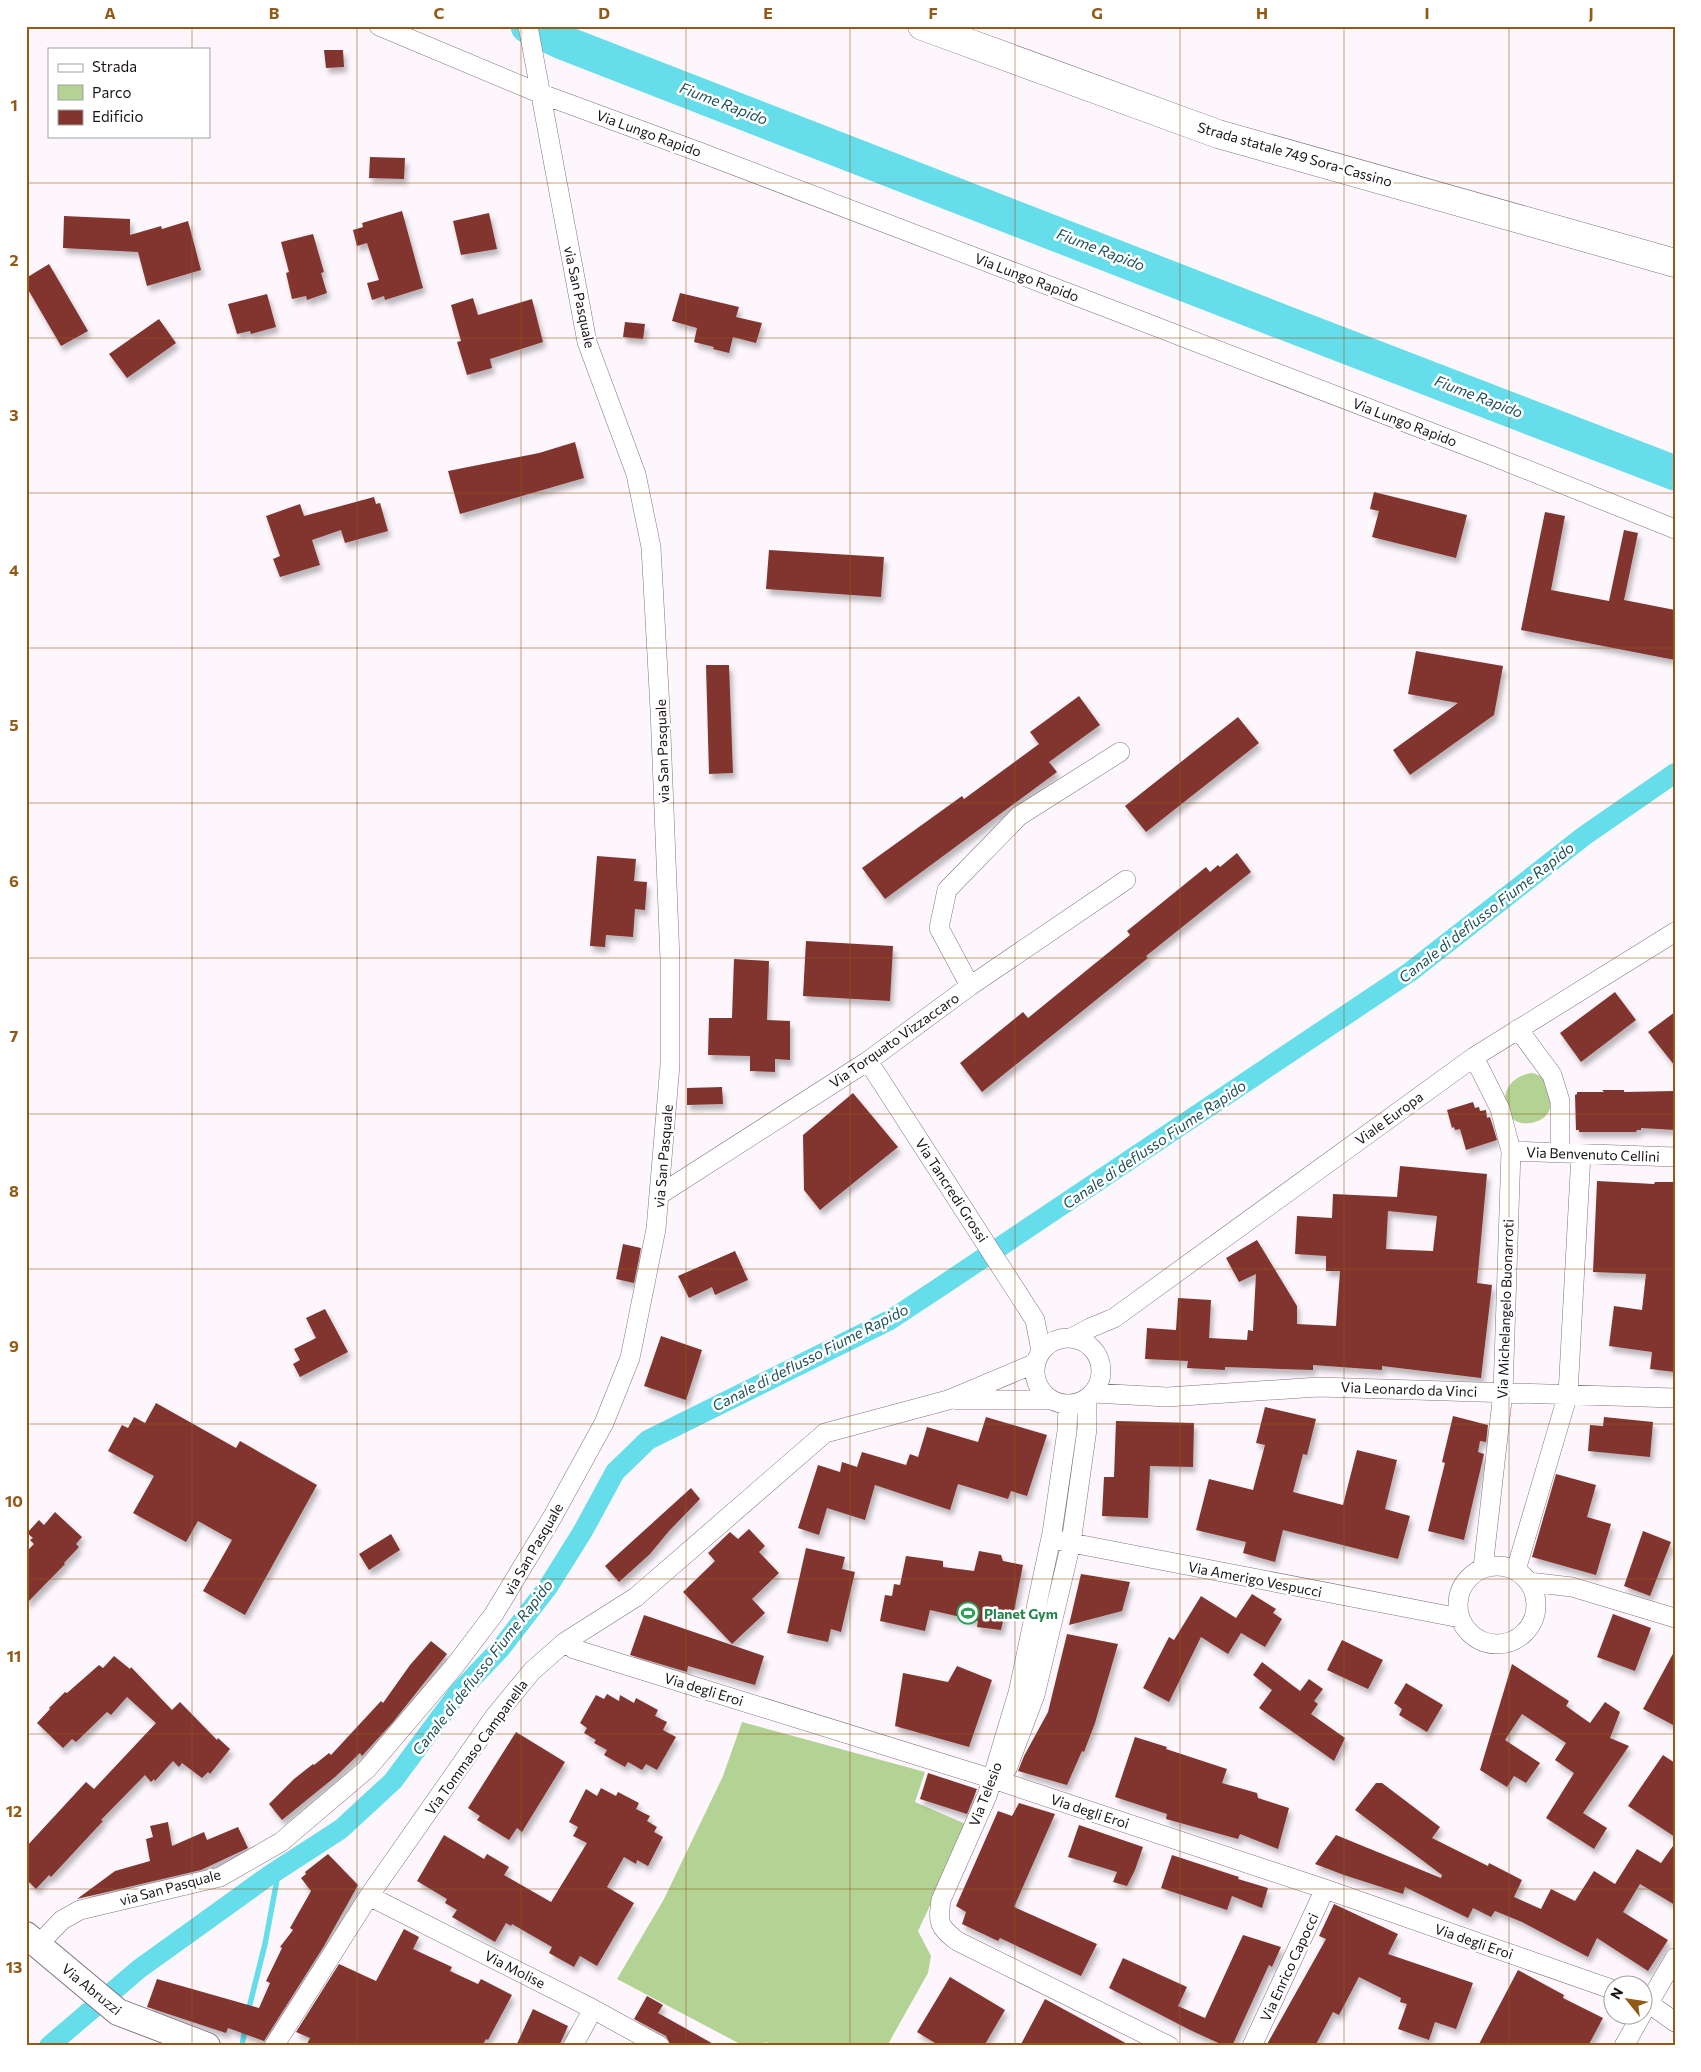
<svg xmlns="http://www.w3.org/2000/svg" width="1701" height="2072" viewBox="0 0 1701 2072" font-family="Commissioner,sans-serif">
<defs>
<filter id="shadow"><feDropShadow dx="3" dy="5.5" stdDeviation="2.5" flood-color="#0004"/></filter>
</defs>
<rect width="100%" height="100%" fill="#fdf7fd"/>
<!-- green -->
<path fill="#b3d394" d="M1533,1073L1548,1079C1550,1097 1557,1115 1535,1122C1498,1133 1492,1076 1533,1073Z
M742,1722L925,1772L915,1802L968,1825L918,1931L931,1956L928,1973L887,2046H773L766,2042L762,2046H744L617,1979L664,1899L723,1776Z"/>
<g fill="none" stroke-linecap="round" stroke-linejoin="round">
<!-- stream -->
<path stroke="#65ddeb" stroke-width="5.5" d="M248,2012L265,1944L279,1869
M242,2046L245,2028"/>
<!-- canal -->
<path stroke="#65ddeb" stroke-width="20" d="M49,2046L139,1969L267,1877L341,1829L393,1781L459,1692L501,1648L548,1587L583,1531L615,1472L648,1440L890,1320L943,1285L1410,972L1584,836L1675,773"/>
<!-- river -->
<path stroke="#65ddeb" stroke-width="35" d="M528,26L562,42C933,184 1303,332 1675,473"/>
</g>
<!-- building -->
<path fill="#82352f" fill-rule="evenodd" filter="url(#shadow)" d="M324,50H343L344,67L326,68Z
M370,157L405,158L404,179L369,178Z
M402,211L423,288L385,300L384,296L372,300L367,283L379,280L367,243L357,246L353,230L363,227L362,223Z
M489,213L497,249L461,255L453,221Z
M64,216L130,219V235L161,226L162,229L188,221L201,270L147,286L138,252L63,248Z
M313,234L324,272L321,273L327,293L307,300L306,296L292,299L286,273L289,272L281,242Z
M49,264L88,331L61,346L26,286V278Z
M680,293L739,307L736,317L762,323L756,343L733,337L729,353L713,349L714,347L694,342L697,328L672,321Z
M267,294L276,327L251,334L250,331L237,334L228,304Z
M473,298L478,315L532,299L543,342L490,359L492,368L467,375L457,342L461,341L451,305Z
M159,319L176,343L127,378L109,354Z
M625,322L645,324L643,339L623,337Z
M575,442L584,478L460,514L448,471L539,453Z
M1374,492L1467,515L1456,558L1372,537L1379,511L1370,509Z
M374,497L376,504L380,503L388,531L345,543L341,530L312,540L320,565L280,577L273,559L280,556L266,516L300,504L304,516Z
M1545,512L1565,516L1551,590L1609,601L1624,530L1638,533L1624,600L1675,610V660L1521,630Z
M769,550L884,557L881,597L766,589Z
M1416,651L1503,666L1494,715L1410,775L1393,750L1458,703L1408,694Z
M706,665H729L733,773L709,774Z
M1079,696L1100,725L1049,762L1057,772L885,899L862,868L962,796L964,799L1039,744L1030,732Z
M1238,717L1259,743L1146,832L1125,806Z
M1237,853L1251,872L1146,956L1148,958L982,1092L960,1063L1023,1012L1028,1018L1130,935L1127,931L1206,867L1210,872L1218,865L1220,867Z
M597,856L636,859L634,881L647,882L645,910L635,909L633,937L606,935L605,947L590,946Z
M806,941L893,946L890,1001L803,996Z
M734,959L769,961L767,1020L790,1021V1060L775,1059V1072L750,1071V1056L708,1055L709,1018H732Z
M1615,992L1636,1020L1581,1062L1560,1033Z
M1675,1012V1066L1648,1032Z
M722,1087L723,1104L687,1105V1088Z
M1602,1090H1624V1092L1675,1091V1130L1641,1128V1130H1637L1636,1132H1579V1130H1576L1575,1095L1577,1094V1092H1604Z
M853,1093L898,1147L820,1210L804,1190L803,1135Z
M1473,1102L1475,1108L1479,1107L1480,1111L1486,1110L1487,1118L1490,1117L1497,1140L1466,1150L1460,1129L1455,1130L1454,1127L1452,1128L1447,1110Z
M1400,1166L1487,1174L1477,1283L1492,1285L1481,1378L1382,1366V1370L1313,1365V1370L1225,1367V1370L1187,1368L1188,1361L1145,1359L1147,1328L1176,1330L1178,1298L1211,1300L1209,1338L1247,1340L1248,1330L1253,1331L1256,1274L1239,1282L1226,1258L1257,1240L1297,1306V1324L1336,1326L1340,1271H1326V1256L1295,1254L1297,1216L1332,1218L1333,1194L1397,1197ZM1388,1211L1437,1216L1433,1251L1386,1249Z
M1597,1181L1654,1184L1655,1182H1675V1372L1650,1369L1652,1352L1609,1346L1614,1306L1642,1310L1646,1274L1593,1272Z
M623,1244L641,1248L634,1283L616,1279Z
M735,1251L748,1280L715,1295L712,1287L689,1298L678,1276Z
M325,1309L348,1352L300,1377L293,1364L300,1360L294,1349L316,1338L306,1318Z
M661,1336L702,1350L686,1400L644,1386Z
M156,1403L236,1448L240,1441L317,1485L245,1615L203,1591L232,1540L198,1521L186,1542L133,1513L154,1476L108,1451L122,1425L128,1428L134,1417L145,1423Z
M1265,1407L1316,1419L1307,1455L1303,1454L1293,1492L1343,1505L1357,1450L1397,1460L1385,1509L1410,1516L1398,1559L1283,1530L1275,1562L1243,1553L1246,1542L1196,1530L1209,1479L1253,1490L1265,1445L1256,1443Z
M1453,1416L1488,1425L1486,1442L1480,1441L1478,1452L1484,1454L1464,1540L1428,1531L1445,1463L1442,1462Z
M986,1417L1047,1435L1027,1496L1011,1491L1008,1499L958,1484L950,1510L875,1485L865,1520L827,1508L819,1535L798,1528L818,1465L840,1472L842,1462L857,1467L862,1452L906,1465L910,1454L918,1457L927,1427L978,1442Z
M1604,1417L1653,1422L1650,1457L1588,1451L1590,1425L1603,1426Z
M1116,1421L1194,1423L1193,1467L1150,1466L1148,1518L1102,1516L1104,1477H1114Z
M1556,1474L1596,1485L1587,1517L1611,1524L1596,1575L1532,1557Z
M691,1488L700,1499L669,1531L650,1554L619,1582L605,1566Z
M55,1512L82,1537L76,1544L79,1547L64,1563L65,1564L26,1604V1552L34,1544L30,1540L33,1538L27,1533L39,1520L44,1525Z
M749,1529L765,1546L759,1552L779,1573L752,1599L765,1613L732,1644L683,1592L715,1561L708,1553L730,1532L738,1539Z
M1643,1531L1671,1542L1650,1596L1624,1586Z
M391,1534L400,1550L369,1570L359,1554Z
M806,1548L845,1557L842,1569L855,1572L841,1632L831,1629L828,1642L787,1633Z
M979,1551L1001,1555L1003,1561L1023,1565L1014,1611L1005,1612L1001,1630L977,1627L978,1621L930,1610L925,1631L880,1621L885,1595L892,1596L894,1584L900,1585L906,1556L943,1561V1567L974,1571Z
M1081,1574L1130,1582L1122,1611L1069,1625Z
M1252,1594L1276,1609L1273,1613L1282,1619L1265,1647L1241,1633L1228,1654L1201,1637L1169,1702L1143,1688L1169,1637L1174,1640L1201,1596L1236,1618Z
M1613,1614L1651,1628L1635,1671L1597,1657Z
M644,1615L764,1656L755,1685L688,1666L687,1672L630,1655Z
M1067,1634L1118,1644L1095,1723L1084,1752L1082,1751L1067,1785L1018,1771L1024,1756L1048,1712Z
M1342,1640L1383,1660L1368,1689L1327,1670Z
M431,1641L447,1654L393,1722L362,1756L360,1753L335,1777L282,1820L269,1804L294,1779L313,1764L314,1765L329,1753L331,1755L381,1701L383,1703L410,1665Z
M1675,1650V1726L1643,1709Z
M114,1656L130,1669L131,1667L172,1710L180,1702L217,1740L218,1738L230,1749L210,1774L208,1772L202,1778L182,1763L179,1767L173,1761L155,1781L154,1779L151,1782L145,1775L101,1820L103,1821L51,1877L49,1875L36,1889L26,1879V1847L86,1782L94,1789L156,1723L127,1697L111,1715L107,1712L76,1742L72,1739L63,1748L37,1723L50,1709L49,1708L65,1692L67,1693L99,1665L103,1668Z
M1262,1662L1300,1691L1309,1679L1323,1689L1314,1701L1318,1704L1311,1714L1345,1738L1334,1761L1259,1708L1272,1690L1253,1675Z
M1512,1664L1569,1701L1566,1706L1590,1723L1605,1702L1620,1712L1610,1738L1629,1746L1583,1813L1607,1828L1594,1849L1546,1818L1574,1773L1555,1760L1566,1743L1522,1714L1505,1740L1540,1763L1526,1783L1514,1776L1507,1787L1480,1770Z
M957,1666L992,1680L969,1747L895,1726L903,1673L948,1682Z
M1406,1683L1443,1705L1427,1732L1399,1715L1402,1709L1394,1703Z
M607,1694L619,1701L620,1695L634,1703L636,1698L658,1710L655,1716L667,1722L663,1730L676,1737L657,1770L646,1764L642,1770L628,1762L625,1767L604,1755L607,1750L594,1743L596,1740L584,1733L587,1728L580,1723L596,1695L604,1699Z
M516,1732L565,1762L522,1832L517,1828L509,1840L477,1820L480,1816L468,1808Z
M1135,1737L1167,1747L1166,1749L1227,1769L1222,1783L1257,1793L1258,1798L1289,1808L1278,1849L1240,1834L1238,1839L1166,1819L1167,1814L1115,1797Z
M1663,1755L1675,1763V1837L1628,1806Z
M928,1773L977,1789L967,1814L920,1799Z
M1376,1783H1382L1440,1827L1432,1838L1488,1866L1489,1863L1522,1880L1514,1897L1541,1909L1551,1889L1575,1901L1594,1871L1615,1884L1637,1849L1661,1863L1675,1843V1905L1640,1884L1623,1912L1668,1940L1648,1971L1597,1938L1588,1957L1522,1922L1495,1911L1491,1917L1473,1908L1468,1918L1405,1887L1403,1894L1344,1875L1315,1864L1336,1835L1441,1878L1442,1875L1355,1810Z
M601,1788L616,1796L618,1792L639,1803L636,1809L650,1816L647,1821L657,1827L654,1832L663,1837L648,1866L637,1860L636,1864L624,1857L607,1887L634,1903L597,1966L580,1956L574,1967L549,1953L552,1947L512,1924L511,1926L506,1923L495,1942L452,1917L457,1910L445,1903L447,1899L417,1881L444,1835L484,1859L487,1854L509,1867L504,1875L551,1902L587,1843L573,1836L578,1827L569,1822L586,1789L597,1796Z
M1019,1803L1055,1814L1014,1907L1097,1944L1081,1976L1000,1938L998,1941L962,1924L966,1912L956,1906L998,1811L1012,1816Z
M168,1822L172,1846L204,1832L207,1840L238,1827L248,1848L201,1870L77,1899L115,1871L150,1861L146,1839L153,1837L150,1826Z
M1079,1825L1143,1847L1135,1870L1127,1886L1113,1882L1117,1872L1068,1857Z
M328,1854L358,1885L324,1946L264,2041L228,2028L226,2033L147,2007L157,1979L259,2008L270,1983L266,1981L282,1948L280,1947L293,1930L290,1928L311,1891L301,1878L306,1874L305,1872Z
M1172,1855L1239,1877L1238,1879L1268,1888L1262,1908L1232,1896L1227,1910L1161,1888Z
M1334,1904L1398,1934L1388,1954L1473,1983L1456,2029L1435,2022L1429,2040L1398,2029L1407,2004L1400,2002L1401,1998L1359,1977L1339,2015L1333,2012L1315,2046H1266L1326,1939L1319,1936Z
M404,1929L419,1937L413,1949L452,1967L450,1971L478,1984L481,1979L512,1995L488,2040L486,2039L482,2046H306L310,2038L296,2032L339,1964L376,1981Z
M1243,1935L1281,1947L1272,1967L1269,1965L1232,2046H1225L1190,2030L1109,1988L1123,1958L1187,1987L1178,2006L1205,2018Z
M1518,1970L1564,1995L1563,1998L1603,2018L1588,2046H1478Z
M950,1977L1005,2010L984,2046H940L917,2032Z
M647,1996L663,2005L658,2013L717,2046H671L666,2036L634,2019Z
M1045,1999L1131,2046H1020Z
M533,2009L568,2026L559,2046H516Z"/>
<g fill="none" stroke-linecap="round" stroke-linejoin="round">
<!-- minor casing -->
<g stroke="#80737f" stroke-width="20">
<path id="minor" d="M379,26L539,93L702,153L1097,304L1485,453L1675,529
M970,986L939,928L947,890L1019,816L1120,752
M1518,1029L1552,1075L1560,1101V1153
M1474,1057L1500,1109L1511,1151L1503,1392L1483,1568
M868,1061L1035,1320L1041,1351
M1511,1151L1675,1157
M659,1195L868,1061L970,986L1126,880
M1071,1338L1090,1328L1114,1318L1474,1057L1675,932
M1035 1371a33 33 0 1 1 66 0a33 33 0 1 1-66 0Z
M1093,1393L1167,1397L1319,1387L1675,1398
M957,1400H1052
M1068,1404L1067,1431L1052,1533L1018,1693L987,1796L941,1900C938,1923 938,1926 957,1941L1169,2046
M1051,1539L1460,1618
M1458 1605a39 39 0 1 1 78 0a39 39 0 1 1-78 0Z
M1516,1570L1568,1394L1581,1154
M1529,1582L1572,1587L1675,1618
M565,1642L574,1649L993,1779L1325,1889L1614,1990
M1007,1769L1035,1695L1071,1543L1087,1429V1398
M369,1896L593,2009L660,2046
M38,1945L62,1920L80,1910L220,1877L281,1842L367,1769L453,1668L494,1614L553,1516L604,1423L630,1358L656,1229L670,1065V960L660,709L651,547L636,474L587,342L528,26
M1644,2000L1675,2022
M1644,2011L1675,1958
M274,2046L369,1896L495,1716L532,1671L565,1642L636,1597L825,1433L948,1400L1036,1363
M573,2046L593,2009
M1252,2046L1325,1889
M1624,2046L1642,2014"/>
</g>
<!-- secondary casing -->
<g stroke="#80737f" stroke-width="28">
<path id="secondary" d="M26,1935L118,2012L207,2046"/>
</g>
<!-- trunk casing -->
<g stroke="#80737f" stroke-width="29">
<path id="trunk" d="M922,26L1218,134L1675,263"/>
</g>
<!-- minor -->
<use href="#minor" stroke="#fff" stroke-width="19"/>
<!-- secondary -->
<use href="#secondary" stroke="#fff" stroke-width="26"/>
<!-- trunk -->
<use href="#trunk" stroke="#fff" stroke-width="28"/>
</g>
<!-- grid -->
<path fill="none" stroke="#935a16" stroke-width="1" stroke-opacity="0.55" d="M192,26V49M357,26V2046M521,26V2046M686,26V2046M850,26V2046M1015,26V2046M1180,26V2046M1344,26V2046M1509,26V2046M192,136V2046M26,183H1675M26,338H1675M26,493H1675M26,648H1675M26,803H1675M26,958H1675M26,1114H1675M26,1269H1675M26,1424H1675M26,1579H1675M26,1734H1675M26,1889H1675"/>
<!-- icons -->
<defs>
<g id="stadium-ring" transform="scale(1.125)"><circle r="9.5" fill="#fff" stroke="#2e9e5b" stroke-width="1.5"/><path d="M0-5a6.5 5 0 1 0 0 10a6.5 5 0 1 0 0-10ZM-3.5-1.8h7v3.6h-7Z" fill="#2e9e5b"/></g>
</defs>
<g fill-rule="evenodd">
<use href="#stadium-ring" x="968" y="1613"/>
</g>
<g text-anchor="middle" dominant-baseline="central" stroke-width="5" stroke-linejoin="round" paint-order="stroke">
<!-- street labels -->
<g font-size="14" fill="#1a1419" stroke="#fff">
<text transform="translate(649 133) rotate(20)">Via Lungo Rapido</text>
<text transform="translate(1295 154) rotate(16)">Strada statale 749 Sora-Cassino</text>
<text transform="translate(1027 277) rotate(21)">Via Lungo Rapido</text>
<text transform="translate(580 297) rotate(78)">via San Pasquale</text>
<text transform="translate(1405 422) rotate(21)">Via Lungo Rapido</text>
<text transform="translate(662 751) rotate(-92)">via San Pasquale</text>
<text transform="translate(894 1040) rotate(-35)">Via Torquato Vizzaccaro</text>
<text transform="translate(1389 1118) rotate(-36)">Viale Europa</text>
<text transform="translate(1593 1154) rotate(2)">Via Benvenuto Cellini</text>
<text transform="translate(663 1156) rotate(-85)">via San Pasquale</text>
<text transform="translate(952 1190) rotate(57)">Via Tancredi Grossi</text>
<text transform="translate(1505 1309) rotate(-88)">Via Michelangelo Buonarroti</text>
<text transform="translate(1409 1389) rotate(2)">Via Leonardo da Vinci</text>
<text transform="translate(533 1549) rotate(-60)">via San Pasquale</text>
<text transform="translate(1255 1579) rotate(11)">Via Amerigo Vespucci</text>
<text transform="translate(704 1689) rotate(17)">Via degli Eroi</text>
<text transform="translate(476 1747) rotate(-54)">Via Tommaso Campanella</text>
<text transform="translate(985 1794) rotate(-69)">Via Telesio</text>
<text transform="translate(1090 1811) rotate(18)">Via degli Eroi</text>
<text transform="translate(170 1887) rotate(-15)">via San Pasquale</text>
<text transform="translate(1474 1941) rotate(19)">Via degli Eroi</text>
<text transform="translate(1289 1967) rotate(-65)">Via Enrico Capocci</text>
<text transform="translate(515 1969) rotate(27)">Via Molise</text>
<text transform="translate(92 1989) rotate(39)">Via Abruzzi</text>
</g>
<!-- leisure labels -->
<g font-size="14" font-weight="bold" fill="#27864d" stroke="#fff" text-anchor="start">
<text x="984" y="1613">Planet Gym</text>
</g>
<!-- water labels -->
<g font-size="15" font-style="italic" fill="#1d5157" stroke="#fff">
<text transform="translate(724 103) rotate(21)">Fiume Rapido</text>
<text transform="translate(1101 249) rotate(21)">Fiume Rapido</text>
<text transform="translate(1479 396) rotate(21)">Fiume Rapido</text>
<text transform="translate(1486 912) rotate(-38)">Canale di deflusso Fiume Rapido</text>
<text transform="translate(1154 1144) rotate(-34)">Canale di deflusso Fiume Rapido</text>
<text transform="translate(810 1357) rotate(-27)">Canale di deflusso Fiume Rapido</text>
<text transform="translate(482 1667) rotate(-52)">Canale di deflusso Fiume Rapido</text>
</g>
</g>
<!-- border -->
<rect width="1701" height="2072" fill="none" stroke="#ffffff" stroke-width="55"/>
<!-- legend -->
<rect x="48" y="48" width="162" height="90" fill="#ffffff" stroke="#a3a1a3"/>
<rect x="58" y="64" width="25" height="8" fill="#ffffff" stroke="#a3a1a3"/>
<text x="92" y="72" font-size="15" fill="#1a1419">Strada</text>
<rect x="58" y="85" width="25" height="15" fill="#b3d394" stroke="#a3a1a3"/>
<text x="92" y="98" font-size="15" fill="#1a1419">Parco</text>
<rect x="58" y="110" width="25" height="15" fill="#82352f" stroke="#a3a1a3"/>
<text x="92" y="122" font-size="15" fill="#1a1419">Edificio</text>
<!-- north arrow -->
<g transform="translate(1628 2000) rotate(300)"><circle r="24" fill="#ffffff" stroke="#a3a1a3"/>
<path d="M0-4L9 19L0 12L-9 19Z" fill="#935a16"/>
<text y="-8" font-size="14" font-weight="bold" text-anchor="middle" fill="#1a1419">N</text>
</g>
<rect x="28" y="28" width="1646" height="2016" fill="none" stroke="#935a16" stroke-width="2"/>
<g font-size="16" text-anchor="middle" font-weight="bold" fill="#935a16">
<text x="110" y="19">A</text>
<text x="274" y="19">B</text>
<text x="439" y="19">C</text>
<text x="604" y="19">D</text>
<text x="768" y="19">E</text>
<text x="933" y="19">F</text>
<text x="1097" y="19">G</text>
<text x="1262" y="19">H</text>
<text x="1427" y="19">I</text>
<text x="1591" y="19">J</text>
<text x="14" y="111">1</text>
<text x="14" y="266">2</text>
<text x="14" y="421">3</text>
<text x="14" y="576">4</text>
<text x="14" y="731">5</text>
<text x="14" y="887">6</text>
<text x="14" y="1042">7</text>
<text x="14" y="1197">8</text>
<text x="14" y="1352">9</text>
<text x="14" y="1507">10</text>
<text x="14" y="1662">11</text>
<text x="14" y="1817">12</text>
<text x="14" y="1973">13</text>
</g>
</svg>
